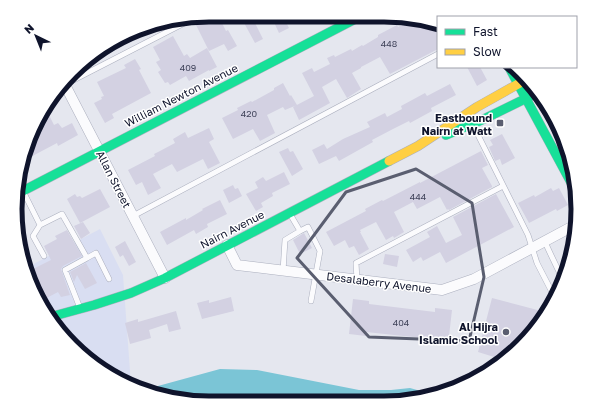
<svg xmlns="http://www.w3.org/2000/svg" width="593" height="418" viewBox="0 0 593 418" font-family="'Golos Text',sans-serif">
<rect width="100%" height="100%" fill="#e5e7ef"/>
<!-- built -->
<path fill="#d9def2" d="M100,229L123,275L131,385L123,383L63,337L35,295L26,268Z"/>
<!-- water -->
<path fill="#7bc5d6" d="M220,369L257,370L359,390H391L410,388L424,392L427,396L410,401L197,403L147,389Z"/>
<!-- building -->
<path fill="#d3d1e2" d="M211,15H218L226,31L228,30L237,46L228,51L224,44L209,51L195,23Z
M271,16H283L289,28L279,33Z
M252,17L263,39L255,43L243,21Z
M414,19H422L438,25V49L390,74L380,57L361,67V68L352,73L361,89L347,98L336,79L322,87L330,103L299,120L293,107L314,96L302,73L312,68L314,72L330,64L327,58L334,55L335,57L351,49L352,51L362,45L363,46L378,37V35L397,25L398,27Z
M173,36L184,56L187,54L190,58L207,48L217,67L209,71V70L189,81L186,76L170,85L168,82L165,83L158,72L161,70L156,62L160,60L153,47Z
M111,43L115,50L107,54L103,47Z
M135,59L141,69L139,70L151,93L112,114L114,118L105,123L94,103L102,99L101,97L104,96L97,82L126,68L124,65Z
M467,67H480L487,80L477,86Z
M283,83L290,96L291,95L297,105L285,110L283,107L267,115L275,133L260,141L253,129L233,139L222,118L238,110L237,108L251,101L252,102L274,90V88Z
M450,84L456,95L431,108L432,111L410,123L409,121L393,129L372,140L373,142L339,161L336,156L319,164L312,150L324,144L327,149L343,139L370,127L367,122L385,113L387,117L402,109L401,106L425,93L427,96Z
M46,109L54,125L58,123L62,128L72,123L78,135L58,146L57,143L23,161L30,135Z
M209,128L214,139L209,142L220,163L208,169L203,159L177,172L172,164L153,174L161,188L148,195L142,182L136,185L128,170L155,156L154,154L160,151L175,143L173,139L185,132L188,138Z
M502,134L515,158L502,165L500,159L495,161L489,147L493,145L490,140Z
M288,148L290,152L293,151L303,169L292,176L279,152Z
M481,151L488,165L482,168L492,186V187L449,210L448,209L447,210L440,197L417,209L413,202L394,212L404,232L394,238L393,236L386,240L376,222L360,230L361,232H360L369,249L359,255L354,246L349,248L345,240L334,246L326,232L364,212L366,211L365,209L382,200L383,201L420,182V183Z
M284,172L290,184L272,193L273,196L261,203L263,207L256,211L246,194L258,188L255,182L263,177L266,181Z
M233,185L235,189L238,188L242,196L229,203L223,190Z
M551,188L553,191L559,188L568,205L557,211L556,209L529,223L518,203L534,195L535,197Z
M100,189L110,207L80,223L67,199L75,194L77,197L80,196L82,198Z
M496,194L514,227L446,263L440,252L423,261L421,257L413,262L406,250L430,237L427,232L437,226L446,243L462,235L453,217Z
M220,200L227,214L207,224L208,227L196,234L194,230L167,245L160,232L186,218V220L203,210L202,209Z
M83,222L90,233L81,239L74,226Z
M18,225L29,245L20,250L19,247Z
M67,230L82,256L63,266L61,269L70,295L61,297L58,292L39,302L35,295L27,272L51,260L44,246L57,239L55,236Z
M304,233L312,248L300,254L293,240Z
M125,241L136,262L129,266L123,255L120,257L115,247Z
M385,254L399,256L397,267L383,264Z
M86,263L97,283L85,289L77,275L74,282L70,272Z
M231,297L234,311L202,319L197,303L209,300V303Z
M492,298L545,312L512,355L504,360L478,352Z
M353,299L369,301V304L435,312V308L452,310L448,345L431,343L432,339L366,332V336L349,334Z
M176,311L181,329L169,332L167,324L149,330L151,338L130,344L125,323L138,319V322Z"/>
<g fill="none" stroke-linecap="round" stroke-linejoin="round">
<!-- lane casing -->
<g stroke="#abafbe" stroke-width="6">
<path id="lane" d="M58,88L196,17
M473,125L528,235L537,263L555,298
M24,193L40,225L62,214L87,258L65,270L80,308
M290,214L300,231L308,227L320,251L311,301
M133,216L438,54
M40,225L33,236L44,256
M545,242L551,255L562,278
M87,258L96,253L109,279
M283,271L285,240L300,231
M357,280L356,263L503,186"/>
</g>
<!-- street casing -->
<g stroke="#abafbe" stroke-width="11">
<path id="street" d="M63,81L165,278
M227,245L237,265L442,290L474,279L577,224"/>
</g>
<!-- fast casing -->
<g stroke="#abafbe" stroke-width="10">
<path id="fast" d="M509,67L573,186
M446,135L484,119L537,93
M17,194L357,18
M50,317L94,305L131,293L165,278L389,161"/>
</g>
<!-- slow casing -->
<g stroke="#abafbe" stroke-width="10">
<path id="slow" d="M389,161L418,146L477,107L527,79"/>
</g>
<!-- lane -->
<use href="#lane" stroke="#fbfbfd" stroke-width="5"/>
<!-- street -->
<use href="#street" stroke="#fbfbfd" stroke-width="10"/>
<!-- fast -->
<use href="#fast" stroke="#16e098" stroke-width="9"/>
<!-- slow -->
<use href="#slow" stroke="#ffcf43" stroke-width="9"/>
</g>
<!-- marked area -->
<path fill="none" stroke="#5a5e70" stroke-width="3" stroke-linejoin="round" d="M416,169L472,203L484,277L469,341L369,337L297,258L346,192Z"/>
<!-- markers -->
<g fill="#5a5e70" stroke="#fff" stroke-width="1.5">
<rect x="496" y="119" width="8" height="8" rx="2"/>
<circle cx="506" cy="332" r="4"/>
</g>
<g text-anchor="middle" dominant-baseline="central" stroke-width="3" stroke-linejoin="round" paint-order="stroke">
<!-- number labels -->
<g font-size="9" fill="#42455c">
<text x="389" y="43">448</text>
<text x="188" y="67">409</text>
<text x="249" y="113">420</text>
<text x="418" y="196">444</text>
<text x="401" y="322">404</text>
</g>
<!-- street labels -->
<g font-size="11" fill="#0f142c" stroke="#fff">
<text transform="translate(181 95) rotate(-27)">William Newton Avenue</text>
<text transform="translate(114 179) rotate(63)">Allan Street</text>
<text transform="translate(232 229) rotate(-27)">Nairn Avenue</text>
<text transform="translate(379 282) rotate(7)">Desalaberry Avenue</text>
</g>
<!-- poi labels -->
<g font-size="11" font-weight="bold" fill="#0f142c" stroke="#fff" text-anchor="end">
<text x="492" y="117">Eastbound<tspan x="492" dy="13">Nairn at Watt</tspan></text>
<text x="498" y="326">Al Hijra<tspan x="498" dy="13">Islamic School</tspan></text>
</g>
</g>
<!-- crop -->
<path d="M0 0H593V418H0ZM209 22H384A187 187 0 0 1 571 209V209A187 187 0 0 1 384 396H209A187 187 0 0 1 22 209V209A187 187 0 0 1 209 22Z" fill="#fff" fill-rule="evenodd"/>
<path fill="none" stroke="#0f142c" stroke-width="5" d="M209 22H384A187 187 0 0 1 571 209V209A187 187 0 0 1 384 396H209A187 187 0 0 1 22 209V209A187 187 0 0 1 209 22Z"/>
<!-- legend -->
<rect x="437" y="16" width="140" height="52" fill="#ffffff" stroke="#9fa1ab"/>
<rect x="445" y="29" width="20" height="6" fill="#16e098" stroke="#9fa1ab"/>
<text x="473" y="36" font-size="12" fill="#0f142c">Fast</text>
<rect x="445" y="49" width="20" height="6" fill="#ffcf43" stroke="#9fa1ab"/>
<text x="473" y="56" font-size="12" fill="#0f142c">Slow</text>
<!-- north arrow -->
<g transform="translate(36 36) rotate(317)" stroke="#ffffff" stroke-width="3" paint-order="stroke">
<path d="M0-3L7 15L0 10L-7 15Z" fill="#0f142c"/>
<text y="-6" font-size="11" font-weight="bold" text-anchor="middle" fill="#0f142c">N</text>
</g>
</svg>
